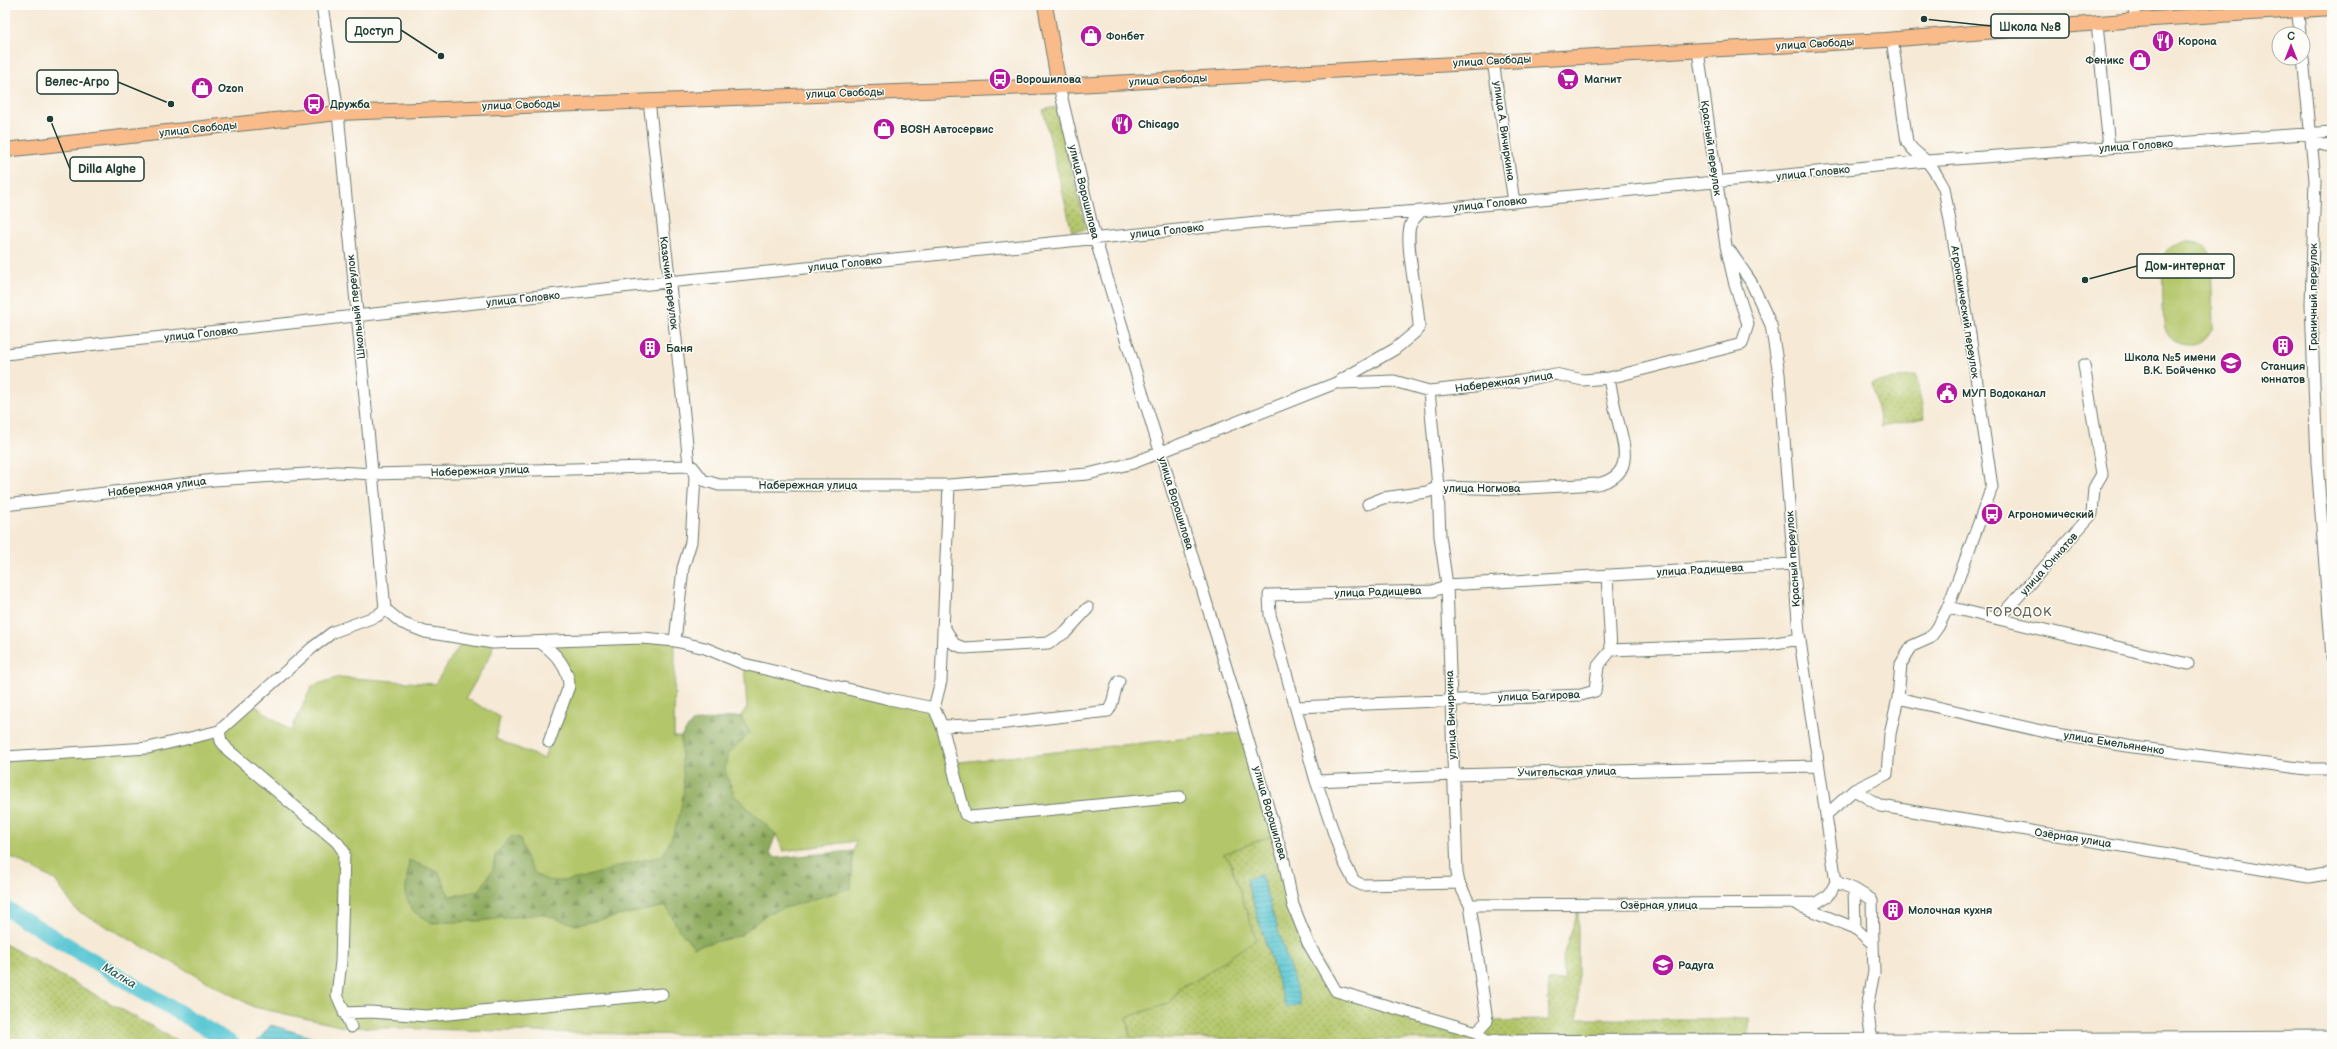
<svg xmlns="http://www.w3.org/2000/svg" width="2337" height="1049" viewBox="0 0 2337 1049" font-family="'Balsamiq Sans',sans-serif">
<defs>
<pattern id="grass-dots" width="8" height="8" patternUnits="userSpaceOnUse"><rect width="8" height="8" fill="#b3c669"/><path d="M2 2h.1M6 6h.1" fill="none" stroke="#91a257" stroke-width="1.8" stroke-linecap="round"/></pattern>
<pattern id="forest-firs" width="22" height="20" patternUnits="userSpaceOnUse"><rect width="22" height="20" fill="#8eab5d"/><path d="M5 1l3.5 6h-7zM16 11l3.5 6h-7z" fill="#738c4e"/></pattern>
<pattern id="water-rules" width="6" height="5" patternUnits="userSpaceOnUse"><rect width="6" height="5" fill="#5cc8d4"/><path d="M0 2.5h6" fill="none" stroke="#4ba4ad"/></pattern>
</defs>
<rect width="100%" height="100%" fill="#fdfcf7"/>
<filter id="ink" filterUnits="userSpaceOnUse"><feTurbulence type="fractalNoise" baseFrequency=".025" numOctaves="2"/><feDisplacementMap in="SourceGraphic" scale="8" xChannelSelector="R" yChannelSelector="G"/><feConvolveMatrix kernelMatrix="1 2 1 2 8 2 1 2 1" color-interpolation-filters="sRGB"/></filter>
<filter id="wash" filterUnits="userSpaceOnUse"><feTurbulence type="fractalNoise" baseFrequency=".012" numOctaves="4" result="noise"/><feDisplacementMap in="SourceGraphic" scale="16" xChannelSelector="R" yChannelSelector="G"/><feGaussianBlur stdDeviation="0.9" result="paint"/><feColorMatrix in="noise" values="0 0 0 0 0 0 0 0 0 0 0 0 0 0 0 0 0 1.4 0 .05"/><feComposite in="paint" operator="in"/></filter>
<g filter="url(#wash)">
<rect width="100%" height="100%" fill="#f6e9d5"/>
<!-- grass -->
<path fill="url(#grass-dots)" stroke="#69824e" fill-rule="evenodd" d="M1056,107L1086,229L1072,232L1043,110Z
M1916,375L1924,418L1881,427L1872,383Z
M1276,834L1293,905L1336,991L1477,1032L1487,1021L1549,1020L1548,981L1564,980L1563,956L1578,911V1019H1749L1750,1042L1130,1038L1127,1017L1170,1003L1181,987L1200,978L1256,939L1229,859L1222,854ZM1261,875L1286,1008L1246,880Z
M5,944L183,1044H5Z"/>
<!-- forest -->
<path fill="url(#forest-firs)" stroke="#567448" d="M741,716L750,733L728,754L758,816L776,834L769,853L776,858L853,851L854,869L851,888L768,913L740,936L694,947L679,930L665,906L576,925L542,914L480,921L432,923L414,912L405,895L409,860L439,872L449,896L493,869L495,855L512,835L520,838L526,857L627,864L662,856L683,795L680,753L681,737L692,722Z"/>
<!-- garden -->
<path fill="#b3c669" stroke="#69824e" d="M2186,241C2198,241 2206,244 2211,255L2213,327C2208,337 2201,344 2190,345C2179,345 2168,340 2165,328C2162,320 2162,258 2165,253C2170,245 2178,243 2186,241Z
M464,639L493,643L492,652L466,698L500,717L496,739L544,759L569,676L539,642L675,641L674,737H681C680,757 685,776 683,795C680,818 673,837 662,856C650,859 638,861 626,864C605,870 559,890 539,876C528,869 524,850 520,838L512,836L495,855L493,869L479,891L449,896L439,872L409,860L405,895L414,912L432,923L480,921L542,914L576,925L666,906L679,930L694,947L740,936L768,913L851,888C853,872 852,856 856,841L783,851L776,834L735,796L725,771L728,754L750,733L741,716L747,707L744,664L934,708L951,763L1246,732L1276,834L1223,854L1229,859L1256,939L1200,978L1181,987L1170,1003L1127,1017L1130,1038L623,1034L344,1027L254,1007L76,910L55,880L5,854V757L148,748L219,731L250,702L291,731L312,686L339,677L435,684Z"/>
<!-- water -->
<path fill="url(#water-rules)" stroke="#3e8284" d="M1261,875L1301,1004L1286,1008L1246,879Z
M271,1025L321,1040L353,1044H255Z"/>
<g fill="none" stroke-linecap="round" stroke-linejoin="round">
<!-- river -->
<path stroke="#5cc8d4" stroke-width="16" d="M5,908L232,1044"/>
</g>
</g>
<g filter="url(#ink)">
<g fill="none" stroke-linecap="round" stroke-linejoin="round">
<!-- minor casing -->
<g stroke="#6a796c" stroke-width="13">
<path id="minor" d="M322,5L338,113L385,609
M2133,5L2137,20
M2297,5L2300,34
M2097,23L2109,148
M2303,58L2315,180L2311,304L2317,462L2332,657
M1493,61L1514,202
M1059,86L1095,238L1230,680L1284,861L1293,905L1308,943L1336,991L1477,1032
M649,100C662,222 678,344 689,466
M2312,142L2332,147
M1730,251L1751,282L1771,325L1779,374L1799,634L1836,882
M5,354L668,282L1257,222L1421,211L1927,161L2332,132
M1340,383L1394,381L1429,391L1521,381L1555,374L1583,380L1609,378L1742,344L1748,324L1735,285L1726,246L1698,51
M1429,391L1438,487L1440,536L1447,585L1457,873L1459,883L1470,905L1487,1021L1477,1032
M1368,504L1383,498L1427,492L1438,487L1511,489L1597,484C1636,476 1624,445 1617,417C1614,404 1611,391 1609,378
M5,505L214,480L337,472L373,474L689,466L693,467L703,480L719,485H949L1088,474L1133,463L1336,383L1395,349L1419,329C1420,307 1403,239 1411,224C1413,219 1418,215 1421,211
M1607,575L1611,650
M1948,607L2188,664
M385,609L402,623L425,632L493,643L643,638L675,641L683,568L691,542L695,478L693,468
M1998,619L2092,514L2094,488L2102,474L2084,365
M943,625L954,644L964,648L1048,643L1066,632L1088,608
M675,641L705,648L744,664L889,699L934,708L941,681L949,485
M539,642C554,651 569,668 569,686L549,742
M1898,698L2050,733L2133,747L2307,769H2332
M1297,707L1581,695L1595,691L1598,666L1611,650L1769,644L1800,639
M934,708L942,726L965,814L971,817L1180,797
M942,726L997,724L1108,711C1115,702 1113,691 1119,681
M5,757L148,748L219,731
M1316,781L1453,775L1817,766
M1854,790L1881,806L2308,877L2332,873
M1827,814L1854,790L1887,774L1890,734L1898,698L1901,664L1912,646L1930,638L1938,627L1948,607L1992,487L1968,321L1944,188C1939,179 1935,171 1928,163C1920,154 1915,154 1907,142L1892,39
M1836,882L1854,889L1855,928
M1459,883L1362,885L1354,881L1343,860L1316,781L1270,615L1269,595L1433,591L1447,585L1793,564
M1854,889L1872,900L1873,944
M1470,905L1816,903L1829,895L1836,882
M1800,906L1855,928L1873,944L1874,972L1867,1008L1872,1041
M344,1013L370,1012L427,1016L662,994
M351,1027L337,995L341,962L344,852L337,842L228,750L221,741L219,731L312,648L333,632L377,616L385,609
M1477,1032L1485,1041L2332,1037"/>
</g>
<!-- major casing -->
<g stroke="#6a796c" stroke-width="16">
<path id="major" d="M1045,5L1059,86
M5,150L338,113L1059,86L1885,40L2137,20L2332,8"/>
</g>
<!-- minor -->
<use href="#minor" stroke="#fff" stroke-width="11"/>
<!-- major -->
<use href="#major" stroke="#fabb8b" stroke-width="14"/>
</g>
</g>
<!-- icons -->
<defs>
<g id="shop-disc" transform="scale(1.15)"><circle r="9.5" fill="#b5179e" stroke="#fdfcf7"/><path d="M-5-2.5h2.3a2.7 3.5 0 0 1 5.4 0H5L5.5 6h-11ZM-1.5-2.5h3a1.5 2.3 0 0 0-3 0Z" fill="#fff"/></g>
<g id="restaurant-disc" transform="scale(1.15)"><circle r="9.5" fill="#b5179e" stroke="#fdfcf7"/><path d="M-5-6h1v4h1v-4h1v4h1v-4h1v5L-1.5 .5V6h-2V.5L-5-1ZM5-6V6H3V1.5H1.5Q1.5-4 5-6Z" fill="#fff"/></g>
<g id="bus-disc" transform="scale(1.15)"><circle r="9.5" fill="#b5179e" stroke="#fdfcf7"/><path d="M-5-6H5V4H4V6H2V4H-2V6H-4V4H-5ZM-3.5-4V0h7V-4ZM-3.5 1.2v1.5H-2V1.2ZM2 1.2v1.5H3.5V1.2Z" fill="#fff"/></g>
<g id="supermarket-disc" transform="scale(1.15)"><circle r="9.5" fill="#b5179e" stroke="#fdfcf7"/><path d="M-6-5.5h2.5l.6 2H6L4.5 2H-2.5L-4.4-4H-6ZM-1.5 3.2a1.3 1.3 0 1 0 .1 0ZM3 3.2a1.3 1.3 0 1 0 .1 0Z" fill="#fff"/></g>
<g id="building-disc" transform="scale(1.15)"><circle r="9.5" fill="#b5179e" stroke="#fdfcf7"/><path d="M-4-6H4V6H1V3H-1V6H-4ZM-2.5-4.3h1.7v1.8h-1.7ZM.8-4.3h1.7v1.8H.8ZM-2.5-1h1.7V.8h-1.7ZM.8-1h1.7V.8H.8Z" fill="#fff"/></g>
<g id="school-disc" transform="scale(1.15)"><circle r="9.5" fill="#b5179e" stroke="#fdfcf7"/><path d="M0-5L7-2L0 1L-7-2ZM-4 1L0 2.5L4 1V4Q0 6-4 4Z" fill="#fff"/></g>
<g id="civic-disc" transform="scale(1.15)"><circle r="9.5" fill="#b5179e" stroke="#fdfcf7"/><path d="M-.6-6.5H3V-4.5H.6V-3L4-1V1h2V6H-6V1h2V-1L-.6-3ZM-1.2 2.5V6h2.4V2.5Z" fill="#fff"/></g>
</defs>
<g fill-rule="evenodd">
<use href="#shop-disc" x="1091" y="36"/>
<use href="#restaurant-disc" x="2163" y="41"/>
<use href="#shop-disc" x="2140" y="60"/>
<use href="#bus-disc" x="1000" y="79"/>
<use href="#supermarket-disc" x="1568" y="79"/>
<use href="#shop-disc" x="202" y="88"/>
<use href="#bus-disc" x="314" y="104"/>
<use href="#restaurant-disc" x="1122" y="124"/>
<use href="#shop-disc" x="884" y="129"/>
<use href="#building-disc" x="2283" y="346"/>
<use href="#building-disc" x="650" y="348"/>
<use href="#school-disc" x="2231" y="363"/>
<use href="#civic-disc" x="1947" y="393"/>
<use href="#bus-disc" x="1992" y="514"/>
<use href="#building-disc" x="1893" y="910"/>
<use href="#school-disc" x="1663" y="965"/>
</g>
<g text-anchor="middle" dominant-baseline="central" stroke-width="3" stroke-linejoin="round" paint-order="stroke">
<!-- poi labels -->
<g font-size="11" font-weight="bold" fill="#1f3d34" stroke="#fdfcf7" text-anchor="start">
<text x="1106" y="36">Фонбет</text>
<text x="2178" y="41">Корона</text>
<text x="2124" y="60" text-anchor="end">Феникс</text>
<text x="1016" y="79">Ворошилова</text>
<text x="1584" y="79">Магнит</text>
<text x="218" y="88">Ozon</text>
<text x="330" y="104">Дружба</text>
<text x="1138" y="124">Chicago</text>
<text x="900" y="129">BOSH Автосервис</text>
<text x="666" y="348">Баня</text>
<text x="2216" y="357" text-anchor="end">Школа №5 имени<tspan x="2216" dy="13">В.К. Бойченко</tspan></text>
<text x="2283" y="366" text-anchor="middle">Станция<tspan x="2283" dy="13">юннатов</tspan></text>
<text x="1962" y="393">МУП Водоканал</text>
<text x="2008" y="514">Агрономический</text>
<text x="1908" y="910">Молочная кухня</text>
<text x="1678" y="965">Радуга</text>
</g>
<!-- street labels -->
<g font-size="11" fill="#1f3d34" stroke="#fdfcf7">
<text transform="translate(1815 44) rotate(-3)">улица Свободы</text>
<text transform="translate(1492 61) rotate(-3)">улица Свободы</text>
<text transform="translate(1168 80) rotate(-3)">улица Свободы</text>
<text transform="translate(845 93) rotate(-2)">улица Свободы</text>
<text transform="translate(521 105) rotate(-2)">улица Свободы</text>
<text transform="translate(198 129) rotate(-6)">улица Свободы</text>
<text transform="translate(1504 131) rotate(82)">улица А. Вичиркина</text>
<text transform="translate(2136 146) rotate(-4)">улица Головко</text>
<text transform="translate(1711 148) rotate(82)">Красный переулок</text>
<text transform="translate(1813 173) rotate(-6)">улица Головко</text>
<text transform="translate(1084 192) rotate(76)">улица Ворошилова</text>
<text transform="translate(1490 204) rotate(-6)">улица Головко</text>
<text transform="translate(1167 231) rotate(-6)">улица Головко</text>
<text transform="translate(845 264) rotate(-6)">улица Головко</text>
<text transform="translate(669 283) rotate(83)">Казачий переулок</text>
<text transform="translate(2313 297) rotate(-90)">Граничный переулок</text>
<text transform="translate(523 299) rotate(-6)">улица Головко</text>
<text transform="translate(356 307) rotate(-96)">Школьный переулок</text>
<text transform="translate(1965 312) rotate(81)">Агрономический переулок</text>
<text transform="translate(201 334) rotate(-6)">улица Головко</text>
<text transform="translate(1504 382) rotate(-8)">Набережная улица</text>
<text transform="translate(480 471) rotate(-2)">Набережная улица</text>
<text x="808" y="485">Набережная улица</text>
<text transform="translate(157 487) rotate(-7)">Набережная улица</text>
<text x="1482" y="488">улица Ногмова</text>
<text transform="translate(1176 503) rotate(73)">улица Ворошилова</text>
<text transform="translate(1793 559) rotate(-94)">Красный переулок</text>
<text transform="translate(2049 564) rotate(-48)">улица Юннатов</text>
<text transform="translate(1700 570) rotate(-3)">улица Радищева</text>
<text transform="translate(1378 592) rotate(-2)">улица Радищева</text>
<text transform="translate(1539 696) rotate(-2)">улица Багирова</text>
<text transform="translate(1451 715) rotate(-92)">улица Вичиркина</text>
<text transform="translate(2114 743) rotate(9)">улица Емельяненко</text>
<text transform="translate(1567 772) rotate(-1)">Учительская улица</text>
<text transform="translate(1270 813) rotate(74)">улица Ворошилова</text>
<text transform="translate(2073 838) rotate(9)">Озёрная улица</text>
<text x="1659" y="905">Озёрная улица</text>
</g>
<!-- water labels -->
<g font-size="12" font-style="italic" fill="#2e605c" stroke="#fdfcf7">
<text transform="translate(119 976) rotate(31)">Малка</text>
</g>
<!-- quarter labels -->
<g font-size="13" letter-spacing="1" fill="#636757" stroke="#fdfcf7">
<text x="2019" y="612">ГОРОДОК</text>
</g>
</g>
<!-- callouts -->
<path fill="none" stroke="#1f3d34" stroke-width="1.5" d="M1924 19L1991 26M441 56L401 30M171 104L118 82M50 119L70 169M2085 280L2137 266"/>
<g fill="#1f3d34" stroke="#fdfcf7" stroke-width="1.5">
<circle cx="1924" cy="19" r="4"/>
<circle cx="441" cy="56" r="4"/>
<circle cx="171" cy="104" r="4"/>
<circle cx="50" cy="119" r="4"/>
<circle cx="2085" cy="280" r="4"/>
</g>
<g fill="#fdfcf7" stroke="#1f3d34" stroke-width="1.5">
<rect x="1991" y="14" width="78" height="24" rx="4"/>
<rect x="346" y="18" width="55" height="24" rx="4"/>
<rect x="37" y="70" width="81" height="24" rx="4"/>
<rect x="70" y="157" width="74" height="24" rx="4"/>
<rect x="2137" y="254" width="97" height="24" rx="4"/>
</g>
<g font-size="12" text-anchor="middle" font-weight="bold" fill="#1f3d34">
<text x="2030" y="31">Школа №8</text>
<text x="374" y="35">Доступ</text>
<text x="77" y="86">Велес-Агро</text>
<text x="107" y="173">Dilla Alghe</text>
<text x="2185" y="270">Дом-интернат</text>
</g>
<!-- margin -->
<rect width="2337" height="1049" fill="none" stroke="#fdfcf7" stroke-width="20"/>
<!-- north arrow -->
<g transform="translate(2291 46)"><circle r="19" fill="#fdfcf7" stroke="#a4b0a9"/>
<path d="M0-3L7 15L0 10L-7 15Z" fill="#b5179e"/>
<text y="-6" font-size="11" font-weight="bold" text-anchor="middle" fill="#1f3d34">С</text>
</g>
</svg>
